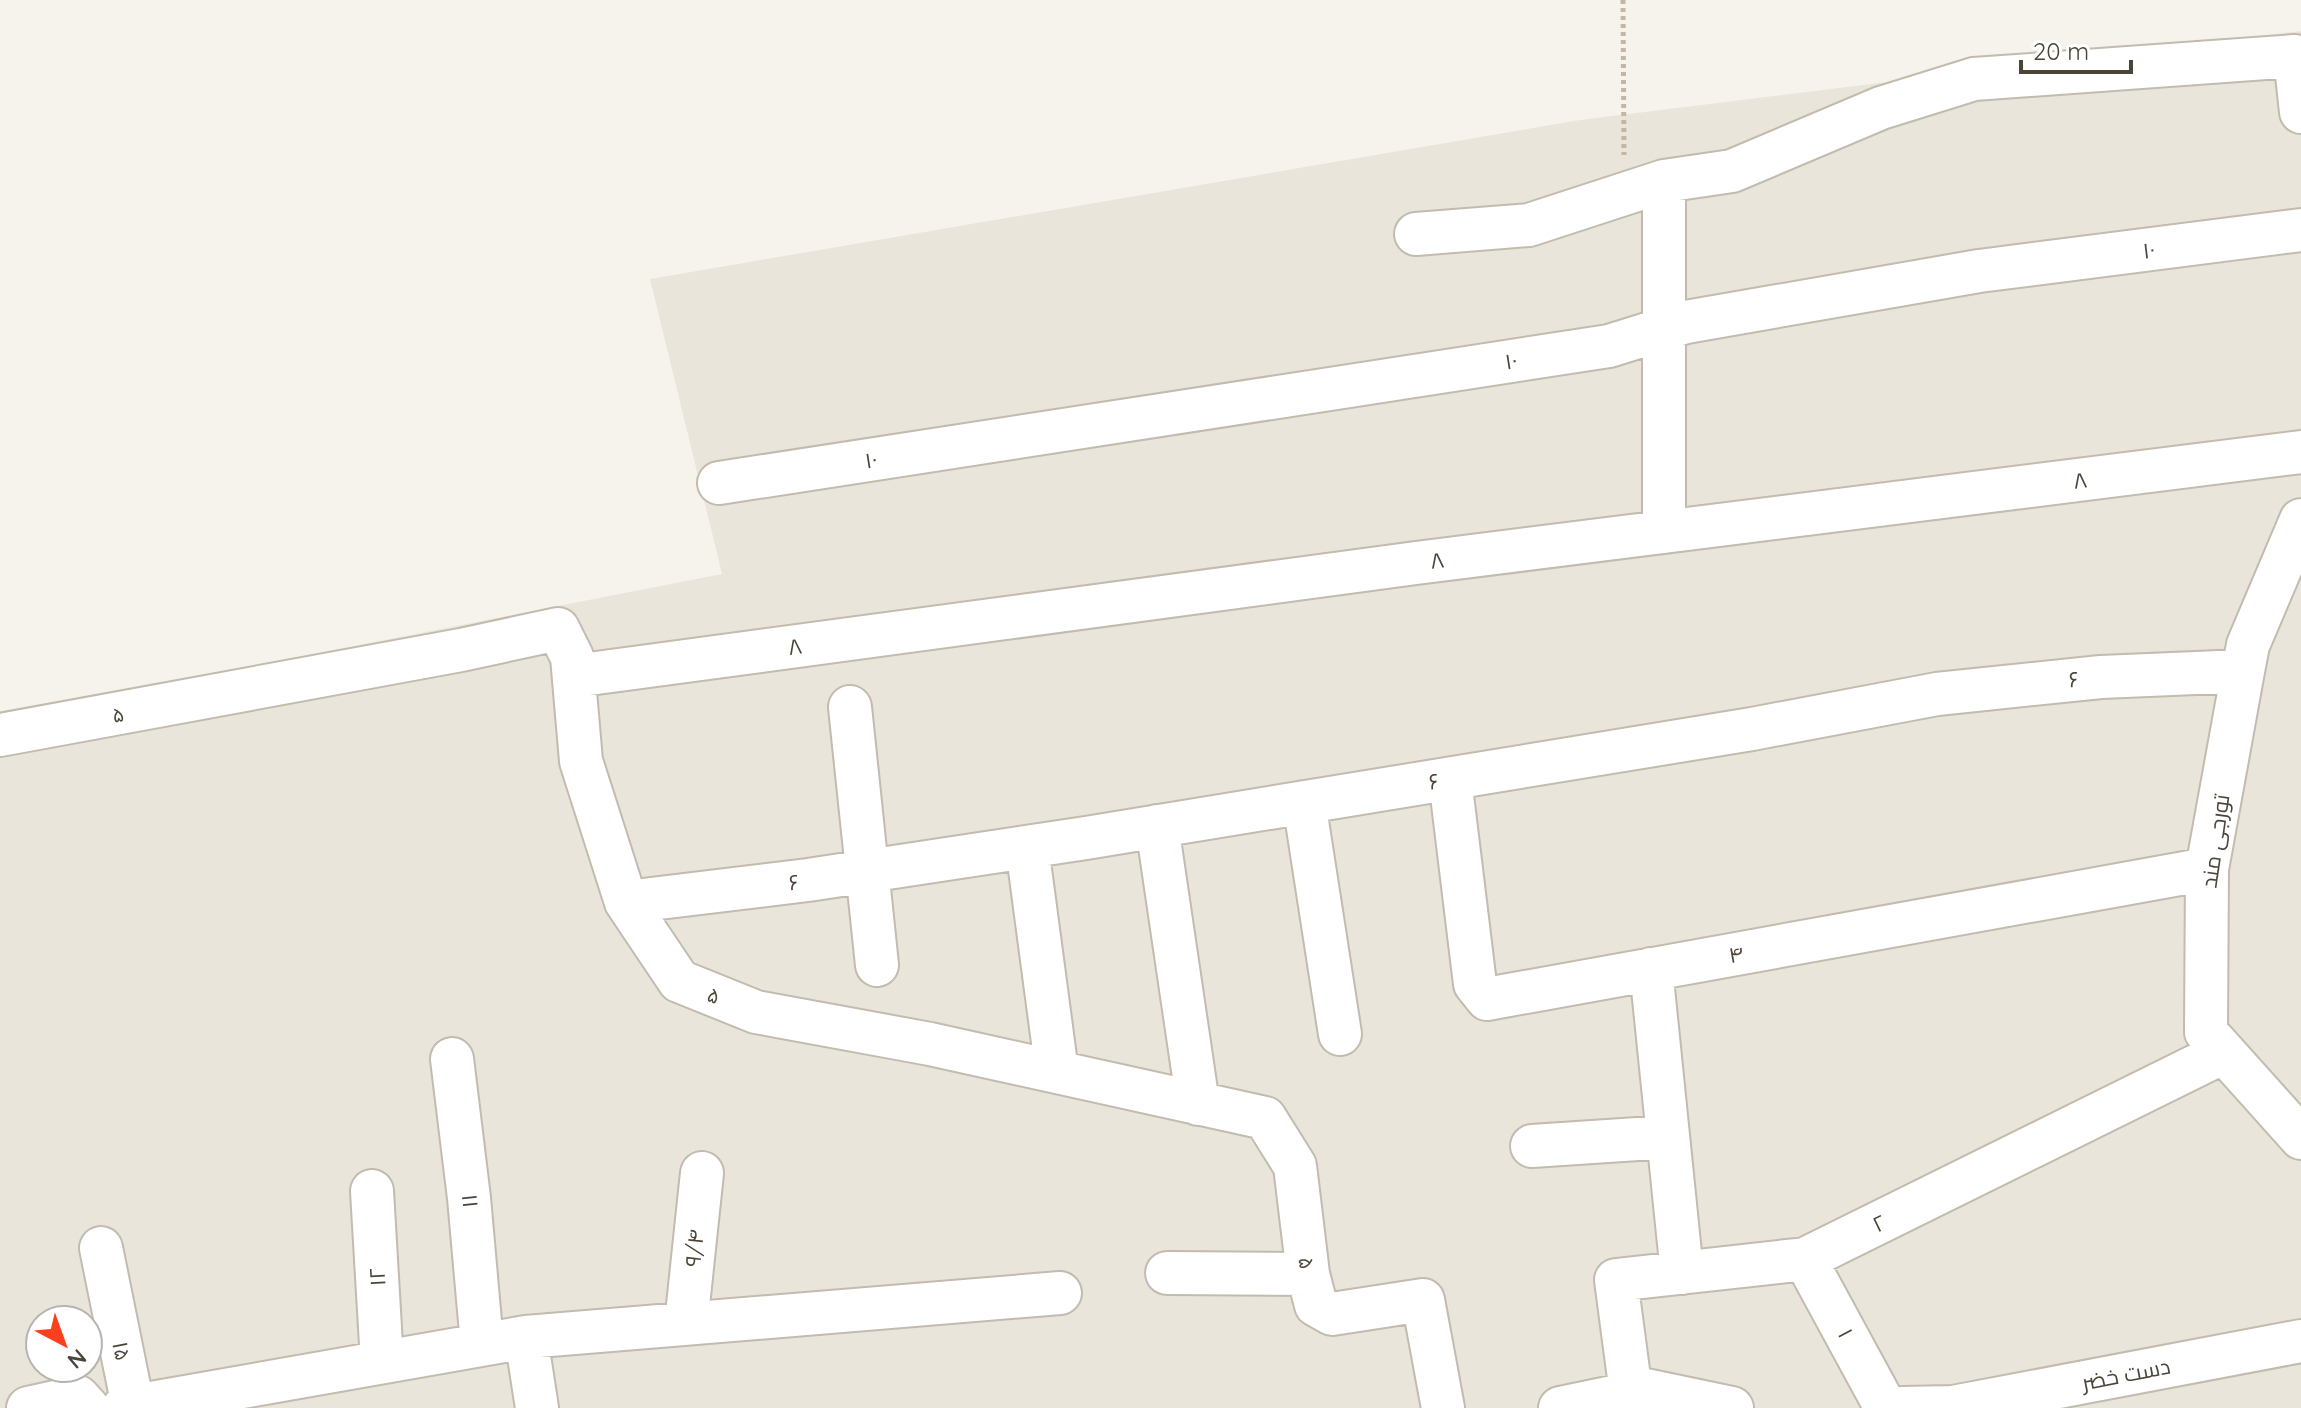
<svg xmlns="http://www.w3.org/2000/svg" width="2301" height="1408" viewBox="0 0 2301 1408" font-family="Quicksand,Cairo,sans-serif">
<rect width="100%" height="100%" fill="#f6f3ec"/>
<!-- residential -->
<path fill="#eae5da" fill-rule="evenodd" d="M2301,31V1408H0V715L722,574L650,279L1580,120ZM40,1320H88V1368H40Z"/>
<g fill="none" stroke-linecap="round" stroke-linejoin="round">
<!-- minor casing -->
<g stroke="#c2bbae" stroke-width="46">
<path id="minor" d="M1664,181V532
M1416,234L1529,225L1664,181L1732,171L1881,108L1974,79L2295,56L2301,112
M719,483L1609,346L1686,322L1979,271L2301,230
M2301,520L2248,645L2243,671L2207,869L2206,1032L2301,1138
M574,676L1416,563L2301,452
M850,707L877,965
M0,735L461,650L558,629L572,657L581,761L626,902L679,981L756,1012L930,1044L1265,1118L1295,1166L1308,1274L1316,1305L1332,1314L1423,1300L1443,1408
M1450,779L1475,984L1487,999L2207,869
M1304,802L1340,1034
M1157,826L1198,1104
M1027,847L1057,1072
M626,902L808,880L1086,838L1752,729L1937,694L2101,677L2243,671
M1651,969L1682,1273
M452,1059L469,1198L482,1344
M1532,1146L1668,1137
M372,1191L382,1362
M101,1248L133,1406
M1805,1259L1886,1408
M1167,1273L1308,1274
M686,1324L702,1173
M526,1337L537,1408
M1631,1393L1616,1280L1805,1259L2224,1052
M28,1408L78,1397L88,1408
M123,1408L526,1337L1060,1293
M1560,1408L1646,1390L1732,1408
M1902,1408L1953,1407L2301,1341"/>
</g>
<!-- path -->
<path stroke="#c4b79f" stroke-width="5" stroke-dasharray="4 4" stroke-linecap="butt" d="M1623,0L1624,155"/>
<!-- minor -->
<use href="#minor" stroke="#fff" stroke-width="42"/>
</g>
<g text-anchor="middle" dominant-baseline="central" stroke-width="7" stroke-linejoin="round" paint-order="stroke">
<!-- street labels -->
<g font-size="22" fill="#4b4439" stroke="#fff">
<text transform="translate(2149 250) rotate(-7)">۱۰</text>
<text transform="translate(1511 361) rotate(-9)">۱۰</text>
<text transform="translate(871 460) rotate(-9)">۱۰</text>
<text transform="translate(2080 480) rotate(-7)">۸</text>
<text transform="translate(1437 560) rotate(-7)">۸</text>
<text transform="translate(795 646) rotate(-8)">۸</text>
<text transform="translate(2074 679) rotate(-6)">۶</text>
<text transform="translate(118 714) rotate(-10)">۵</text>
<text transform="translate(1434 781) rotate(-9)">۶</text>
<text transform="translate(2215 841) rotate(-82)">تورجی مند</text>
<text transform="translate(794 882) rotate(-7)">۶</text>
<text transform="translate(1736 954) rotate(-10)">۴</text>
<text transform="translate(714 995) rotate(22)">۵</text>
<text transform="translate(469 1201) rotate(-96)">۱۱</text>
<text transform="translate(1879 1223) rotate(-26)">۲</text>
<text transform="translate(694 1248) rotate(-84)">۹/۴</text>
<text transform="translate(1307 1263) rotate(82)">۵</text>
<text transform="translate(377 1277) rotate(-93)">۱۲</text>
<text transform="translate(1846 1333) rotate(62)">۱</text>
<text transform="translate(122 1351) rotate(79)">۱۵</text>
<text transform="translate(2126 1374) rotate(-11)">دست خضر</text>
</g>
</g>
<!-- north arrow -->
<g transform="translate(64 1344) rotate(139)"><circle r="38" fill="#ffffff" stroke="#b7b4b0" stroke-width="2"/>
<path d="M0-6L14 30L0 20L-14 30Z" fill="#fc3f1d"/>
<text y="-12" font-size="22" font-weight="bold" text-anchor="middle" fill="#4b4439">N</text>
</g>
<!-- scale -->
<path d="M2021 60v12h110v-12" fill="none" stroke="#4b4439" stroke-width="4"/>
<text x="2033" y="60" font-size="24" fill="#4b4439" stroke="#ffffff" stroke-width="6" paint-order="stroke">20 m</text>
</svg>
